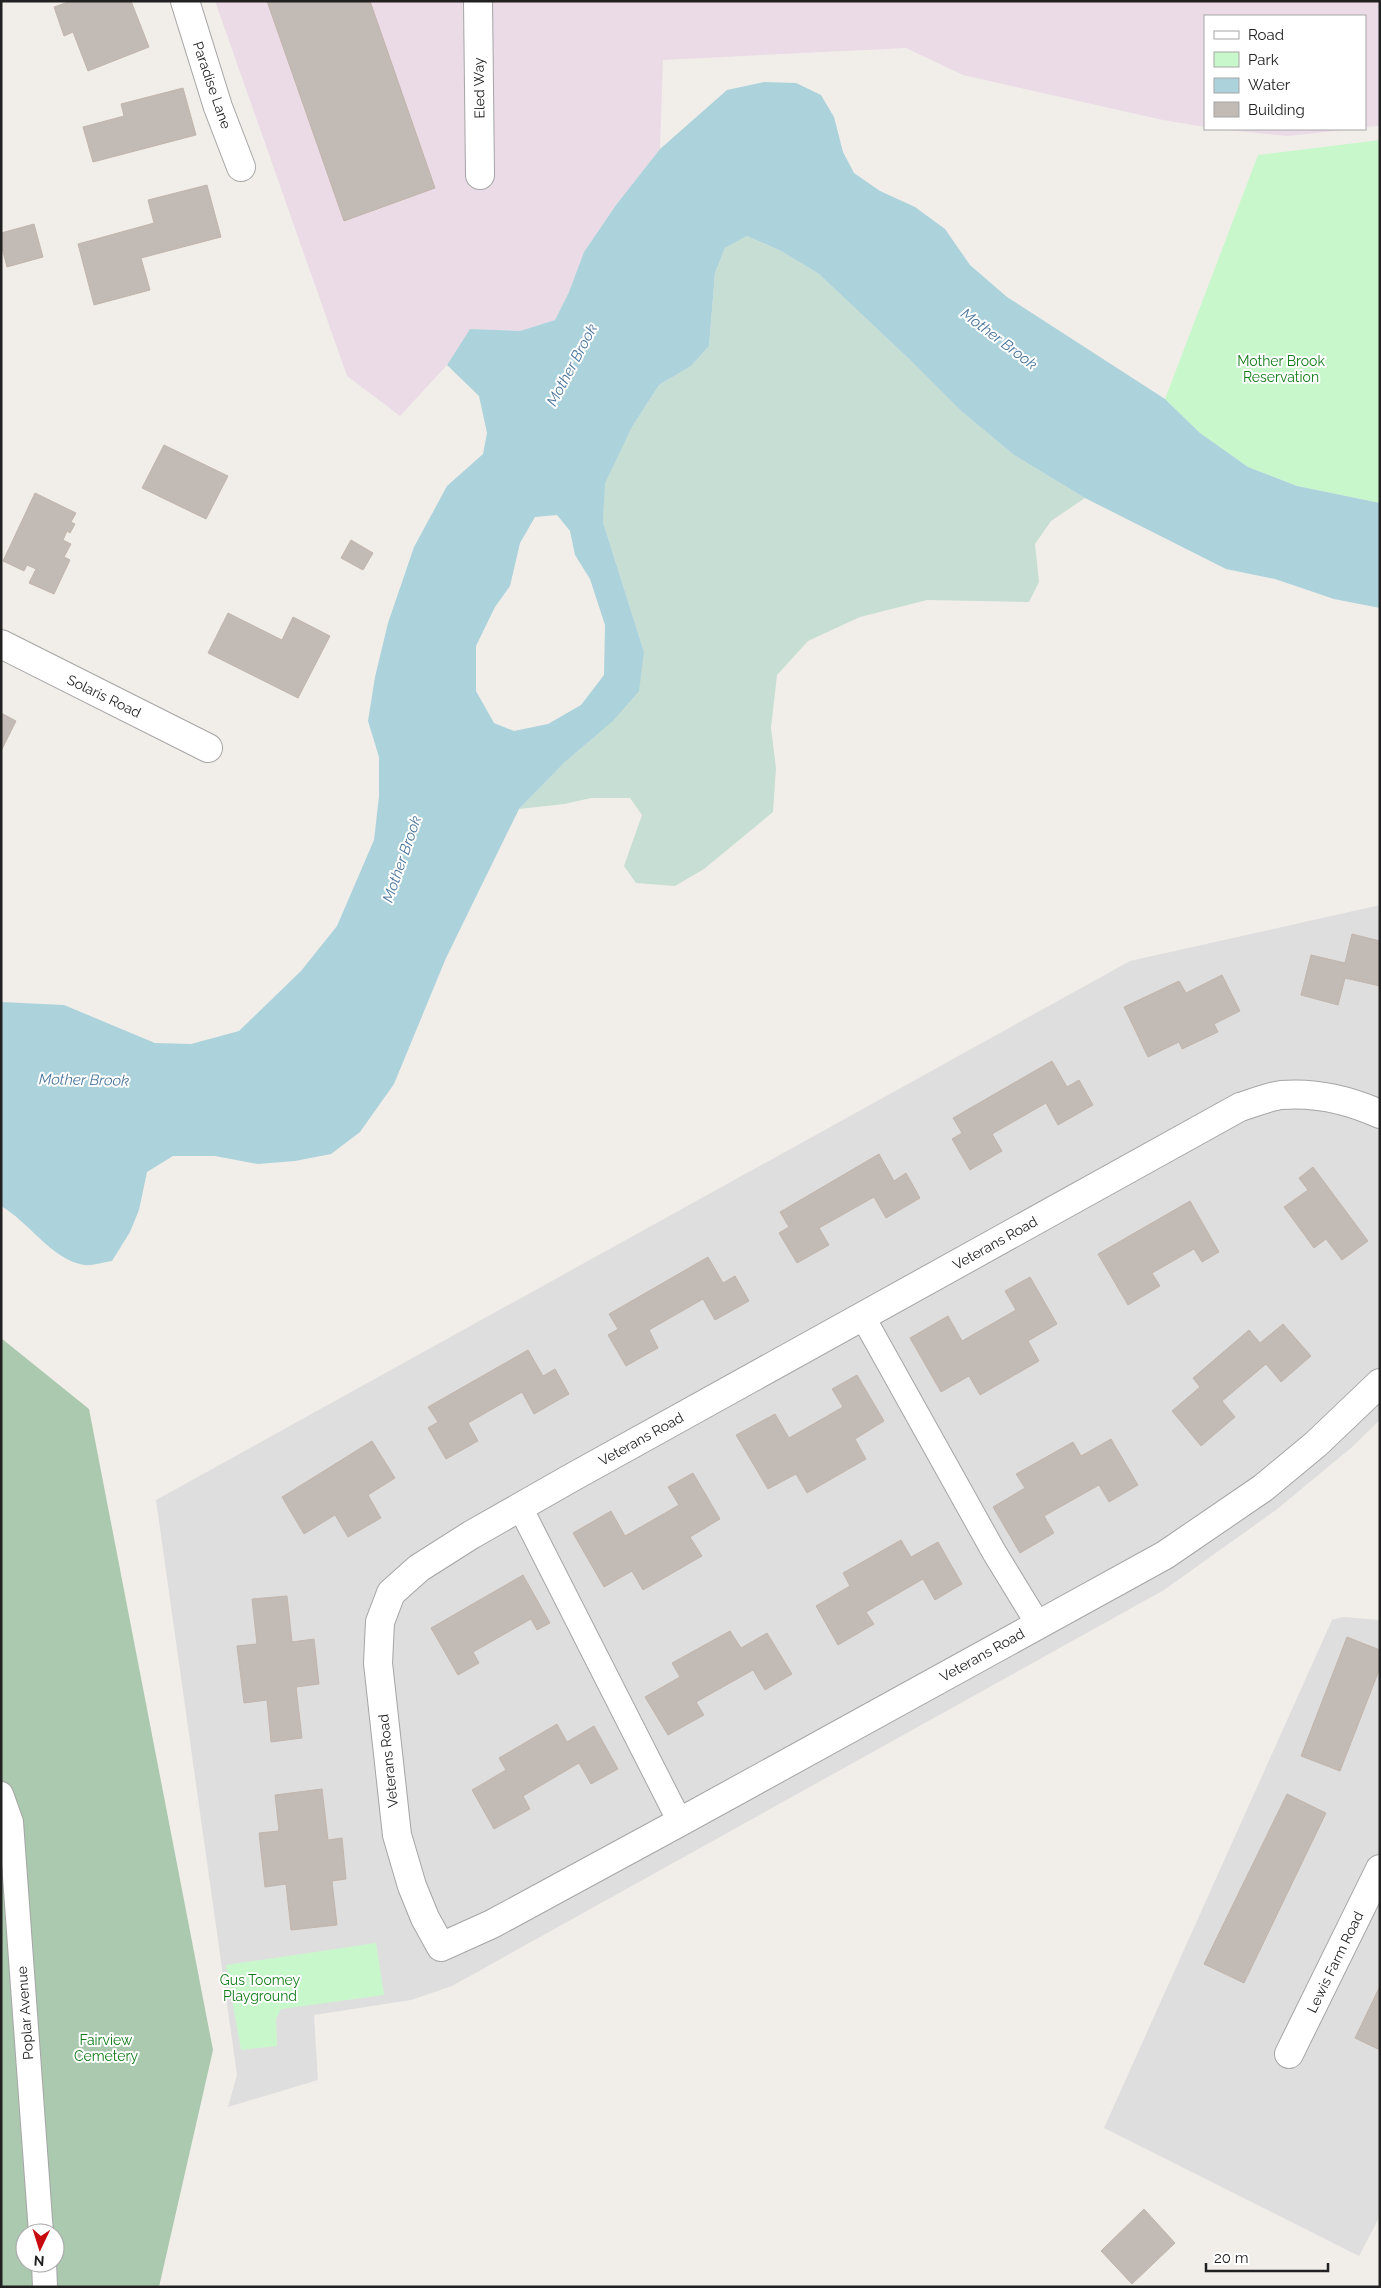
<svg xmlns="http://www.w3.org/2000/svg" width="1381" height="2288" viewBox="0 0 1381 2288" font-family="Raleway,sans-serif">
<rect width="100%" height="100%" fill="#f1eee9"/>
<!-- residential -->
<path fill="#dfdede" d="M1380,905V1420L1351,1448L1276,1510L1164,1590L452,1986L411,2000L314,2015L318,2080L228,2107L237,2075L156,1500L1130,961Z
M1343,1617L1380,1620V2216L1359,2256L1104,2128L1332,1620Z"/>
<!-- industrial -->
<path fill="#eadbe7" d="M215,1H1380V126L1365,127V16H1205V127L1163,120L963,75L906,48L663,60L660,149L616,205L584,252L569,292L555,320L520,331L470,329L447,365L400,416L347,376Z
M1218,129H1352L1288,136Z"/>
<!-- wetland -->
<path fill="#c6ded3" d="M747,236L781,251L819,274L909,359L960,410L1014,455L1085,498L1051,521L1035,544L1039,582L1029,602L927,600L860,617L808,641L777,675L771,728L776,768L773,812L704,869L675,886L636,883L624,866L642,815L630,798H591L564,804L519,809L565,762L612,722L644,652L603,522L604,483L632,427L659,385L691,366L709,346L715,273L725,248Z"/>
<!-- cemetery -->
<path fill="#abc9af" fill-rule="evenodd" d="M1,1338L89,1409L213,2050L159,2287H1ZM25,2233H55V2263H25Z"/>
<!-- park -->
<path fill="#c9f7cc" d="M1380,140V503L1297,486L1248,467L1200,433L1165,399L1258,155Z
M376,1943L384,1995L281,2009L276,2019L277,2046L241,2050L226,1965Z"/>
<!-- water -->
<path fill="#acd2dc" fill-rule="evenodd" d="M764,82L796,83L821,95L834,117L843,152L854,173L880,191L915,207L945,229L970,265L1007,297L1165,399L1200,433L1248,467L1297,486L1380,503V608L1334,599L1275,579L1226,569L1085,498L1014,455L960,410L909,359L819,274L781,251L747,236L725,248L715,273L709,346L691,366L659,385L632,427L605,483L603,522L644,652L639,691L612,722L565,762L519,809L446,958L394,1084L360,1132L331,1154L295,1161L258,1164L215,1156H173L147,1172L139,1210L130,1232L112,1261C104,1262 92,1266 84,1265C51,1259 29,1222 1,1206V1002L64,1005L155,1043L191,1044L239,1031L301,971L337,926L374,840L379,796V757L368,721L375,677L388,623L414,547L447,486L483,454L487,433L479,396L447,365L470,329L520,331L555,320L569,292L584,252L616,205L660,149L727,90ZM557,515L570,531L575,555L590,579L605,625L604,675L581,705L548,724L514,731L494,723L476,691V646L495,607L510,586L520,543L535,517Z"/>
<!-- building -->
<path fill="#c2bab5" stroke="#c2b5ab" d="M71,1H131L149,47L88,71L73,32L64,36L54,7Z
M267,1H370L435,188L344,221Z
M183,88L196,135L93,162L83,127L124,116L121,104Z
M207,185L221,237L141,258L150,290L94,305L78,244L154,223L148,200Z
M34,224L43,257L7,267L1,244V233Z
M164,445L228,476L206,519L142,488Z
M35,493L76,513L71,522L75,524L70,533L67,531L63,540L71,544L64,557L70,560L54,594L29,583L36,569L27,565L24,571L3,561Z
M351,540L373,553L363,570L341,558Z
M228,613L282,640L293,617L330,636L298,698L208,653Z
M1,713L16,721L1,751Z
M1352,934L1380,941V986L1345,978L1338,1005L1301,995L1311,955L1345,963Z
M1222,975L1240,1011L1214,1024L1218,1032L1182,1049L1179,1042L1148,1057L1124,1007L1179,981L1186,993Z
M1052,1061L1067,1087L1079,1080L1093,1105L1058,1125L1046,1103L992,1134L1002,1151L970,1170L952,1139L962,1133L953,1118Z
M879,1154L894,1181L906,1173L920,1198L886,1218L874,1197L819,1228L829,1245L797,1263L779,1233L789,1227L780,1212Z
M1313,1167L1368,1241L1342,1260L1326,1239L1314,1248L1284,1207L1308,1190L1299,1178Z
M1190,1201L1219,1252L1202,1262L1194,1249L1152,1273L1160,1286L1128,1305L1098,1254Z
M708,1257L723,1283L735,1276L749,1301L715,1320L703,1299L649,1330L658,1348L626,1366L608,1335L618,1329L609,1314Z
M1030,1277L1057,1324L1028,1341L1039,1361L980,1395L969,1376L941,1392L910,1338L948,1316L962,1341L1016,1310L1005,1291Z
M1283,1324L1311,1356L1281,1382L1266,1364L1222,1401L1235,1417L1201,1446L1172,1411L1200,1387L1193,1378L1249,1330L1260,1343Z
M528,1350L543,1376L555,1369L569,1394L534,1414L522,1392L468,1423L478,1441L446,1459L428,1428L438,1422L428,1407Z
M857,1375L884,1421L855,1439L866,1459L807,1493L796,1474L768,1489L736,1435L775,1414L789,1438L843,1407L832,1389Z
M1111,1439L1138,1485L1109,1502L1099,1485L1044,1516L1054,1533L1020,1553L993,1507L1025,1488L1016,1474L1073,1442L1081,1456Z
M372,1441L395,1478L368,1495L381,1518L348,1537L335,1515L304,1534L282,1497Z
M693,1473L720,1519L690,1537L702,1556L643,1590L632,1571L604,1587L573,1533L611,1511L625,1536L679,1505L668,1487Z
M901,1540L911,1557L938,1542L962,1584L935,1600L923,1579L866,1612L874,1624L838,1645L816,1606L850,1586L843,1573Z
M523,1575L550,1623L537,1630L531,1619L473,1652L479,1663L458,1675L431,1628Z
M287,1596L292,1642L314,1639L319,1684L296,1687L302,1738L271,1742L267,1700L244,1703L237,1646L257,1644L252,1599Z
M730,1631L741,1648L767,1633L792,1674L765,1690L753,1670L696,1702L704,1715L668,1735L645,1697L680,1677L672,1663Z
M1347,1637L1380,1650V1668L1340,1771L1301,1756Z
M557,1724L567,1742L594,1726L618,1769L591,1784L579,1763L523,1796L530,1809L494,1829L472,1790L506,1770L499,1758Z
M322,1789L328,1840L342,1838L346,1879L332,1881L337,1925L291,1930L286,1884L265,1887L259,1833L279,1831L275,1795Z
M1287,1794L1326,1813L1244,1983L1204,1964Z
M1380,1986V2050L1355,2038Z
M1144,2209L1175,2243L1132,2284L1101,2251Z"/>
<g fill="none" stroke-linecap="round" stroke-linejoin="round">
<!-- service casing -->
<g stroke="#a5a5a5" stroke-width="26">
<path id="service" d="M863,1317L994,1552L1038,1624
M520,1507L680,1822
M1,1794L11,1822L41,2233
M44,2263L45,2287"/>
</g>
<!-- minor casing -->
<g stroke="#a5a5a5" stroke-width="30">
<path id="minor" d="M185,1L218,107L241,167
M478,1L480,175
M1,644L208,748
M1380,1114C1349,1100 1316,1092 1281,1095C1268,1097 1253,1103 1240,1107L571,1478L471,1535L419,1568L391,1593L380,1622L378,1663L397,1835L412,1886L425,1918L441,1947L492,1924L680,1822L1165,1555L1263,1488L1316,1444L1380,1383
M1289,2054L1380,1869"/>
</g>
<!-- service -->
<use href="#service" stroke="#fff" stroke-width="24"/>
<!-- minor -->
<use href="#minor" stroke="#fff" stroke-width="28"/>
</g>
<g text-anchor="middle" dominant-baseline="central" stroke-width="4" stroke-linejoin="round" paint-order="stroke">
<!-- street labels -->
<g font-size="14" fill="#212121" stroke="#fff">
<text transform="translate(212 85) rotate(71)">Paradise Lane</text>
<text transform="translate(479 88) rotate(-91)">Eled Way</text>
<text transform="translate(104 696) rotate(26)">Solaris Road</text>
<text transform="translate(995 1243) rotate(-29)">Veterans Road</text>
<text transform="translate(641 1439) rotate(-29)">Veterans Road</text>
<text transform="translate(982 1655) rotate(-29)">Veterans Road</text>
<text transform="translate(388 1761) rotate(-96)">Veterans Road</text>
<text transform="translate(1335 1962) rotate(-64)">Lewis Farm Road</text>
<text transform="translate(25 2013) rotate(-94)">Poplar Avenue</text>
</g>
<!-- park labels -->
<g font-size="14" fill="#127c19" stroke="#fff">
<text x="1281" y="361">Mother Brook<tspan x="1281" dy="16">Reservation</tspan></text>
<text x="260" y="1980">Gus Toomey<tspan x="260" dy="16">Playground</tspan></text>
<text x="106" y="2040">Fairview<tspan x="106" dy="16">Cemetery</tspan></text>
</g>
<!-- water labels -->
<g font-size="15" font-style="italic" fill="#4c769d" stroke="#fff">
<text transform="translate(999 339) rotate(37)">Mother Brook</text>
<text transform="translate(572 365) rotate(-62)">Mother Brook</text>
<text transform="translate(402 859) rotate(-71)">Mother Brook</text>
<text transform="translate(84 1080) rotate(1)">Mother Brook</text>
</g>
</g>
<!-- border -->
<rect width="1381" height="2288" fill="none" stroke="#212121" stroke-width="5"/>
<!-- legend -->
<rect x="1204" y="15" width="162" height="115" fill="#ffffff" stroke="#a6a6a6"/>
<rect x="1214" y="31" width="25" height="8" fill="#ffffff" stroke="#a6a6a6"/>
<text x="1248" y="40" font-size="15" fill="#212121">Road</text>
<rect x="1214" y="52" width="25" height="15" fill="#c9f7cc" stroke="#a6a6a6"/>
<text x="1248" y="65" font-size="15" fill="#212121">Park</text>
<rect x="1214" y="78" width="25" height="15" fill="#acd2dc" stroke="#a6a6a6"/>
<text x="1248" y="90" font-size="15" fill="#212121">Water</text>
<rect x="1214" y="102" width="25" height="15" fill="#c2bab5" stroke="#a6a6a6"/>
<text x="1248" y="115" font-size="15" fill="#212121">Building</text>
<!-- north arrow -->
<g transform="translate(40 2248) rotate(184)"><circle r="24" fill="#ffffff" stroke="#a6a6a6"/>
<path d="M0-4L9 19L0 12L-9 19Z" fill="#c70b0e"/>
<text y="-8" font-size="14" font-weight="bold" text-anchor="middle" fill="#212121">N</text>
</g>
<!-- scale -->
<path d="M1206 2263v8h122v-8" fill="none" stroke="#212121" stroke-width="2.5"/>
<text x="1214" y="2263" font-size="15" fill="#212121" stroke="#ffffff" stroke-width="4" paint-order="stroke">20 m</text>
</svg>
